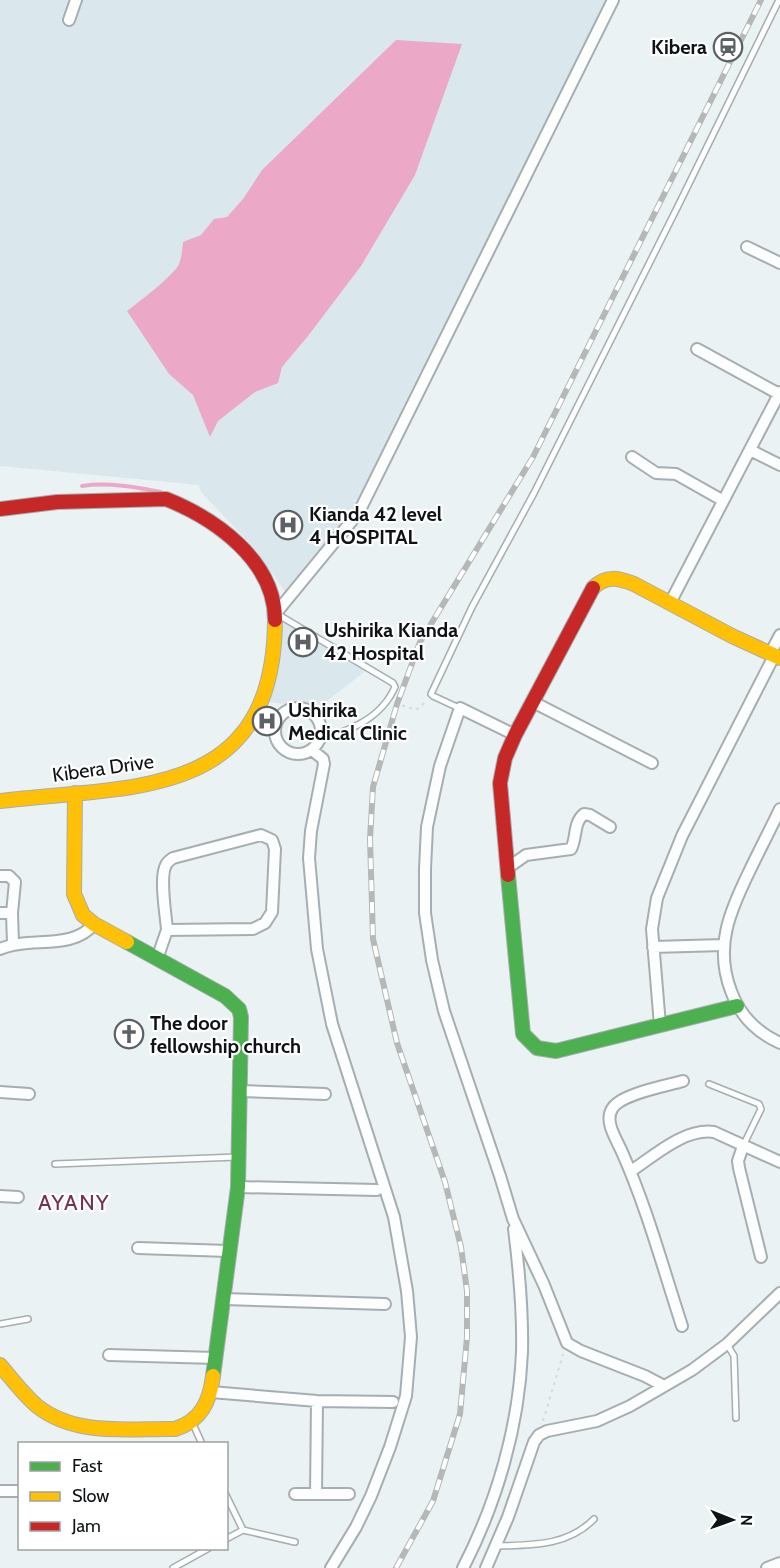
<svg xmlns="http://www.w3.org/2000/svg" width="780" height="1568" viewBox="0 0 780 1568" font-family="Cabin,sans-serif">
<rect width="100%" height="100%" fill="#ebf2f4"/>
<!-- built -->
<path fill="#dae8ee" d="M0,0H606L360,500H351L360,503L286,593L255,549L201,492L199,485L0,466Z
M285,616L368,669L318,708L269,702Z"/>
<!-- water -->
<path fill="#eba8c7" d="M396,40L462,44L415,175L361,266L308,336L282,367L278,383L255,392L218,421L210,437L193,395L169,374L127,311C139,302 170,278 178,266C182,258 182,251 183,242L201,235L214,219L227,217L243,199L262,170Z"/>
<g fill="none" stroke-linecap="round" stroke-linejoin="round">
<!-- stream -->
<path stroke="#eba8c7" stroke-width="4" d="M82,486C109,482 134,487 161,492"/>
<!-- lane casing -->
<g stroke="#a8adaf" stroke-width="8">
<path id="lane" d="M277,614L393,683L395,687C381,719 350,730 320,740
M459,708L433,696L431,694L472,607L534,493L678,206L779,0
M709,1084L759,1104L761,1109L744,1144
M55,1164L237,1157
M0,1324L28,1319
M727,1344L734,1356L736,1418
M193,1424L202,1444
M226,1495L243,1530L226,1539
M243,1530L295,1542
M497,1546C532,1545 568,1546 594,1519
M173,1568L209,1548"/>
</g>
<!-- street casing -->
<g stroke="#a8adaf" stroke-width="14">
<path id="street" d="M69,20L76,0
M747,247L780,263
M697,349L779,394
M750,450L780,465
M632,457L656,473L676,474L722,500
M670,603L780,392
M276,613L359,512L613,0
M770,654L780,635
M533,702L652,763
M275 731a23 23 0 1 1 46 0a23 23 0 1 1-46 0Z
M257,711L276,722
M515,735L460,708L440,766L434,794L427,827L425,869V913L432,960L444,1011L500,1176L513,1219L544,1285L567,1343L581,1351L645,1376L664,1386
M312,750L323,759L324,764L311,831L309,858L317,949L332,1024L394,1217L407,1291L411,1337L406,1396L390,1447L371,1496L356,1527L331,1568
M780,809C770,830 759,851 749,872C730,911 714,947 731,991C740,1016 756,1032 780,1043
M261,835L272,840L275,849L272,912L265,923L253,929L167,930C166,915 159,877 166,865C167,862 170,860 173,858Z
M509,867L526,855L571,849C577,838 573,823 584,814L590,815L610,827
M0,876H9L15,882L12,913
M0,913H12L13,944
M653,947L723,945
M0,949C30,936 72,951 94,924
M157,959L167,930
M660,1025L652,929L657,898L682,836L774,656
M240,1091L325,1094
M0,1092L29,1094
M743,1146L738,1161L739,1168L761,1257
M631,1171C654,1156 684,1128 714,1132L780,1162
M238,1187L377,1190
M0,1196L18,1197
M138,1248L228,1251
M224,1299L385,1304
M682,1326C663,1268 647,1208 622,1152C617,1140 604,1122 612,1109C620,1094 666,1086 683,1081
M109,1355L216,1358
M211,1392L317,1401L393,1402
M0,1491H20
M295,1494H349
M316,1494L317,1401
M463,1568C497,1502 519,1426 522,1352C523,1311 519,1269 514,1229
M486,1568L508,1517L534,1442L539,1435L547,1431L597,1421L630,1406L692,1370L727,1344L780,1293
M767,1568L780,1563"/>
</g>
<!-- fast casing -->
<g stroke="#a8adaf" stroke-width="16">
<path id="fast" d="M508,875L523,1034L537,1048L556,1051L737,1006
M127,942L225,996L239,1009L241,1017L238,1187L213,1376"/>
</g>
<!-- slow casing -->
<g stroke="#a8adaf" stroke-width="16">
<path id="slow" d="M593,588C606,575 618,578 634,584L732,636L780,658
M75,793L74,894L83,915L94,924L127,942
M0,801C133,785 274,801 275,620
M0,1365C12,1379 23,1394 37,1406C76,1437 129,1428 175,1429C201,1421 210,1401 213,1376"/>
</g>
<!-- jam casing -->
<g stroke="#a8adaf" stroke-width="16">
<path id="jam" d="M0,509L57,502L166,499C216,519 275,561 275,620
M508,875L500,783L505,758L515,735L593,588"/>
</g>
<!-- path -->
<path stroke="#d8dada" stroke-width="2" stroke-dasharray="3 4.5" stroke-linecap="butt" d="M395,703L416,710L427,701
M543,1421L563,1354"/>
<!-- lane -->
<use href="#lane" stroke="#fcfdfd" stroke-width="5"/>
<!-- street -->
<use href="#street" stroke="#fcfdfd" stroke-width="10"/>
<!-- fast -->
<use href="#fast" stroke="#4caf50" stroke-width="14"/>
<!-- slow -->
<use href="#slow" stroke="#ffc107" stroke-width="14"/>
<!-- jam -->
<use href="#jam" stroke="#c62828" stroke-width="14"/>
<!-- rail casing -->
<g stroke="#b6b8b8" stroke-width="6">
<path id="rail" d="M396,1568L433,1501L460,1414L467,1337V1291L461,1247L445,1182L397,1043L373,939L370,839L373,787L397,704L420,642L533,457L761,0"/>
</g>
<!-- rail -->
<use href="#rail" stroke="#fff" stroke-width="4" stroke-dasharray="11" stroke-linecap="butt"/>
</g>
<!-- icons -->
<defs>
<g id="station-ring" transform="scale(1.5)"><circle r="9.5" fill="#fff" stroke="#5c6163" stroke-width="1.5"/><path d="M-3-6H3Q5-6 5-4V2Q5 4 3 4L4.5 6H3L1.5 4h-3L-3 6H-4.5L-3 4Q-5 4-5 2V-4Q-5-6-3-6ZM-3.5-4v3h7v-3ZM-3.5 1v1.5H-2V1ZM2 1v1.5H3.5V1Z" fill="#5c6163"/></g>
<g id="hospital-ring" transform="scale(1.5)"><circle r="9.5" fill="#fff" stroke="#5c6163" stroke-width="1.5"/><path d="M-5-5h3v3.5h4V-5h3V5h-3V1.5h-4V5h-3Z" fill="#5c6163"/></g>
<g id="church-ring" transform="scale(1.5)"><circle r="9.5" fill="#fff" stroke="#5c6163" stroke-width="1.5"/><path d="M-1.2-6h2.4v3.5h3.3v2.4h-3.3V6h-2.4V-.1h-3.3v-2.4h3.3Z" fill="#5c6163"/></g>
</defs>
<g fill-rule="evenodd">
<use href="#station-ring" x="728" y="47"/>
<use href="#hospital-ring" x="288" y="525"/>
<use href="#hospital-ring" x="303" y="642"/>
<use href="#hospital-ring" x="267" y="721"/>
<use href="#church-ring" x="129" y="1034"/>
</g>
<g text-anchor="middle" dominant-baseline="central" stroke-width="4.5" stroke-linejoin="round" paint-order="stroke">
<!-- poi labels -->
<g font-size="20" font-weight="bold" fill="#0f1315" stroke="#fff" text-anchor="start">
<text x="707" y="47" text-anchor="end">Kibera</text>
<text x="309" y="514">Kianda 42 level<tspan x="309" dy="23">4 HOSPITAL</tspan></text>
<text x="324" y="630">Ushirika Kianda<tspan x="324" dy="23">42 Hospital</tspan></text>
<text x="288" y="710">Ushirika<tspan x="288" dy="23">Medical Clinic</tspan></text>
<text x="150" y="1023">The door<tspan x="150" dy="23">fellowship church</tspan></text>
</g>
<!-- street labels -->
<g font-size="20" fill="#0f1315" stroke="#fff">
<text transform="translate(103 768) rotate(-8)">Kibera Drive</text>
</g>
<!-- quarter labels -->
<g font-size="22" letter-spacing="1.5" fill="#743251" stroke="#fff">
<text x="74" y="1202">AYANY</text>
</g>
</g>
<!-- legend -->
<rect x="18" y="1442" width="210" height="108" fill="#ffffff" stroke="#9fa1a1" stroke-width="1.5"/>
<rect x="30" y="1462" width="30" height="9" fill="#4caf50" stroke="#9fa1a1" stroke-width="1.5"/>
<text x="72" y="1472" font-size="18" fill="#0f1315">Fast</text>
<rect x="30" y="1492" width="30" height="9" fill="#ffc107" stroke="#9fa1a1" stroke-width="1.5"/>
<text x="72" y="1502" font-size="18" fill="#0f1315">Slow</text>
<rect x="30" y="1522" width="30" height="9" fill="#c62828" stroke="#9fa1a1" stroke-width="1.5"/>
<text x="72" y="1532" font-size="18" fill="#0f1315">Jam</text>
<!-- north arrow -->
<g transform="translate(732 1520) rotate(91)" stroke="#ffffff" stroke-width="4.5" paint-order="stroke">
<path d="M0-4.5L10 22L0 15L-10 22Z" fill="#0f1315"/>
<text y="-9" font-size="16" font-weight="bold" text-anchor="middle" fill="#0f1315">N</text>
</g>
</svg>
